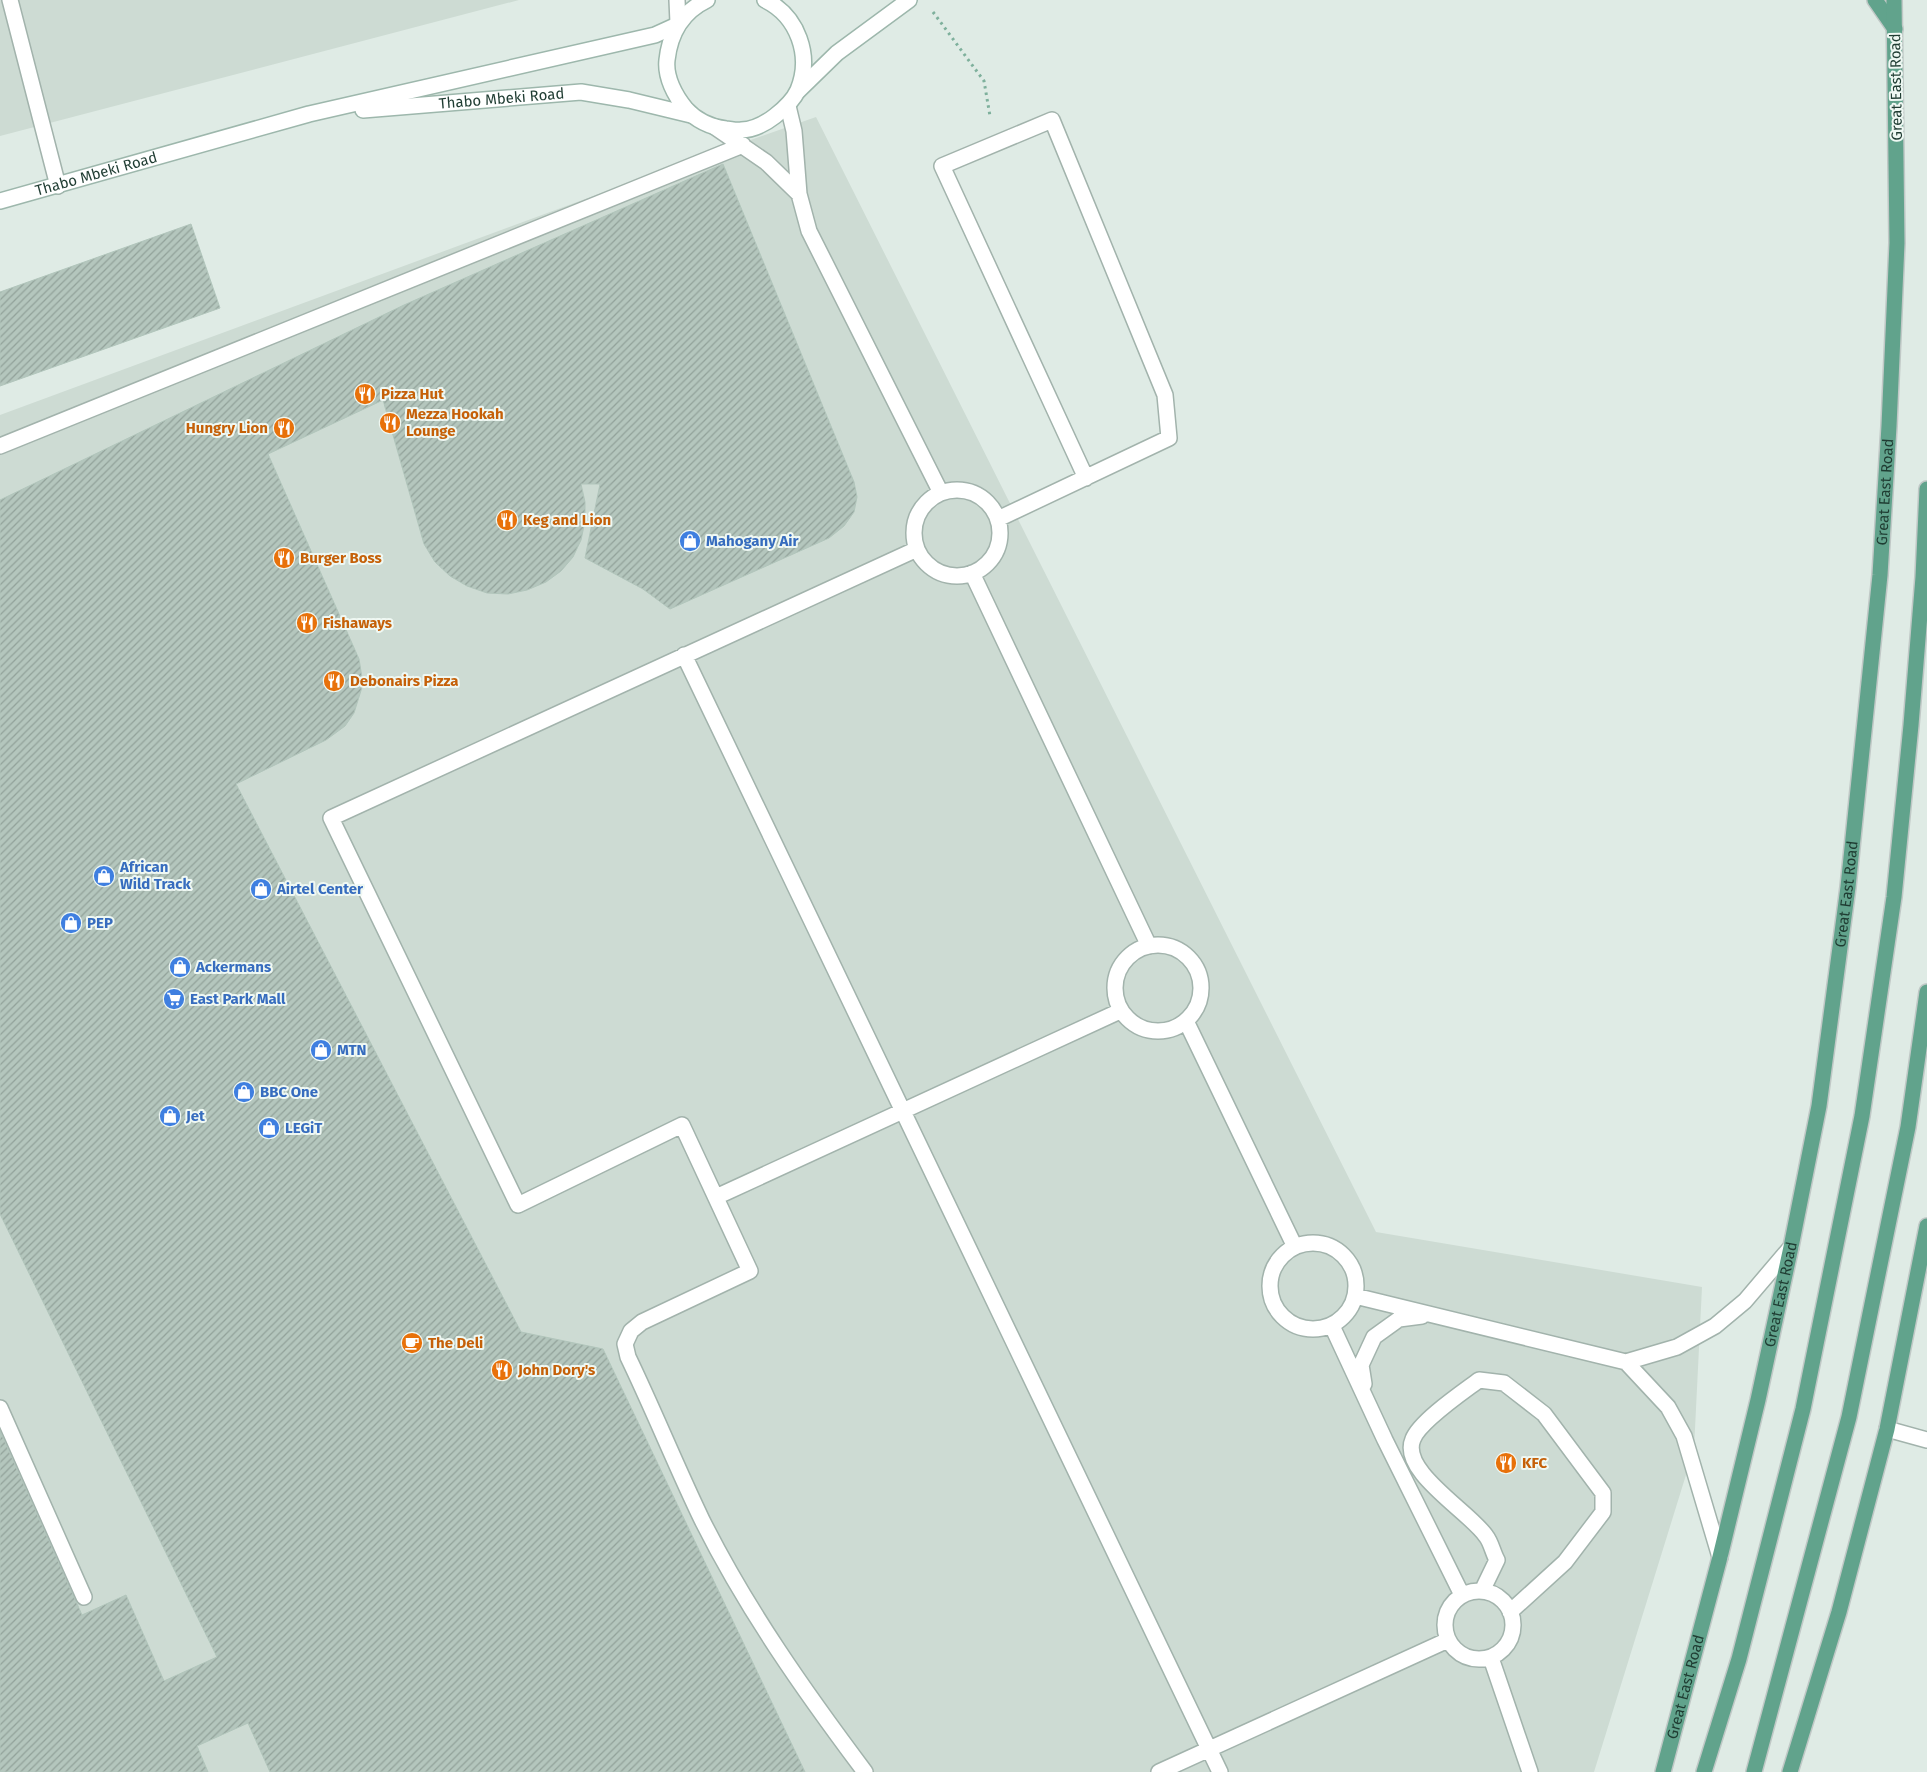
<svg xmlns="http://www.w3.org/2000/svg" width="1927" height="1772" viewBox="0 0 1927 1772" font-family="'Fira Sans',sans-serif">
<defs>
<pattern id="building-hatch" width="6" height="6" patternUnits="userSpaceOnUse" patternTransform="scale(1.25)"><rect width="6" height="6" fill="#b4c6bd"/><path d="M-1 1l2-2M0 6l6-6M5 7l2-2" fill="none" stroke="#92a29a"/></pattern>
</defs>
<rect width="100%" height="100%" fill="#dfebe5"/>
<!-- built -->
<path fill="#cddbd3" d="M0,0H519L0,136Z
M816,117L1376,1232L1702,1287L1694,1449L1594,1772H0V415L653,174Z"/>
<!-- building -->
<path fill="url(#building-hatch)" stroke="#b1c5bb" d="M723,164L854,482L857,497L854,512L844,526L829,538L670,609L643,589L585,558L600,484H581L585,502V521L581,540L573,557L561,571L546,582L527,590L508,594L487,593L467,586L450,576L435,562L424,544L383,400L268,454L359,659L363,684L354,713L345,726L326,740L236,784L521,1332L603,1349L805,1772H270L248,1723L197,1746L208,1772H0V1431L82,1615L126,1595L164,1681L217,1657L0,1214V500L404,305Z
M191,224L220,308L0,386V292Z"/>
<g fill="none" stroke-linecap="round" stroke-linejoin="round">
<!-- service casing -->
<g stroke="#a2b3ac" stroke-width="18">
<path id="service" d="M10,0L58,186
M788,106L794,131L799,194L809,231L941,493
M715,127L766,162L799,194
M0,446L743,145
M914 533a43 43 0 1 1 86 0a43 43 0 1 1-86 0Z
M998,519L1169,438L1165,395L1052,120L942,166L1086,478
M972,573L1149,946
M684,655L1220,1772
M1115 988a43 43 0 1 1 86 0a43 43 0 1 1-86 0Z
M1186,1021L1295,1247
M716,1197L1120,1011
M1270 1286a43 43 0 1 1 86 0a43 43 0 1 1-86 0Z
M1355,1296L1626,1362L1677,1347L1715,1326L1745,1301L1791,1247
M1332,1326L1385,1440L1462,1595
M1626,1362L1668,1407L1684,1436L1720,1557
M1364,1384L1361,1365L1374,1337L1399,1319L1422,1316
M0,1408L84,1597
M1482,1591L1497,1560C1493,1553 1491,1542 1486,1536C1470,1512 1399,1471 1413,1439C1420,1421 1463,1392 1479,1380L1504,1383L1544,1414L1603,1493V1512L1565,1562L1510,1612
M1445 1625a34 34 0 1 1 68 0a34 34 0 1 1-68 0Z
M1491,1658L1530,1772
M865,1772C805,1692 747,1610 702,1520C676,1466 654,1411 628,1357L625,1344L631,1331L642,1322L750,1271L682,1125L518,1205L331,818L917,549
M1159,1772L1448,1640"/>
</g>
<!-- minor casing -->
<g stroke="#a2b3ac" stroke-width="18">
<path id="minor" d="M677,0L678,23
M1887,1429L1927,1440"/>
</g>
<!-- secondary casing -->
<g stroke="#9db7ac" stroke-width="18">
<g id="secondary">
<path d="M707,0C682,12 670,33 667,60C665,77 675,96 686,109C696,120 711,127 726,129C730,129 736,131 741,130C753,130 766,123 775,116C784,109 793,101 798,90C812,56 798,16 765,0"/>
<path d="M798,91L837,53L909,0"/>
<path id="s1" d="M363,110L581,92L629,100L691,115"/>
<path id="s2" d="M0,201L309,114L655,35L677,25"/>
</g>
</g>
<!-- primary casing -->
<g stroke="#c0c8c6" stroke-width="18">
<g id="primary">
<path d="M1875,0L1895,29"/>
<path id="s3" d="M1663,1772L1720,1557L1758,1400L1791,1247L1819,1106L1848,887L1880,575L1889,426L1897,243L1894,0"/>
<path d="M1704,1772L1739,1659L1803,1409L1862,1116L1894,897L1911,725L1923,577L1927,489"/>
<path d="M1754,1772L1849,1417L1908,1127L1927,992"/>
<path d="M1790,1772L1839,1612L1887,1429L1927,1226"/>
</g>
</g>
<!-- path -->
<path stroke="#7eb09c" stroke-width="3" stroke-dasharray="2.5 4" stroke-linecap="butt" d="M933,12L984,81L990,116"/>
<!-- service -->
<use href="#service" stroke="#fff" stroke-width="15"/>
<!-- minor -->
<use href="#minor" stroke="#fff" stroke-width="15"/>
<!-- secondary -->
<use href="#secondary" stroke="#fff" stroke-width="15"/>
<!-- primary -->
<use href="#primary" stroke="#61a38c" stroke-width="15"/>
</g>
<!-- icons -->
<defs>
<g id="restaurant-disc" transform="scale(1.125)"><circle r="9.5" fill="#e8710a" stroke="#eff8f3"/><path d="M-5-6h1v4h1v-4h1v4h1v-4h1v5L-1.5 .5V6h-2V.5L-5-1ZM5-6V6H3V1.5H1.5Q1.5-4 5-6Z" fill="#fff"/></g>
<g id="shop-disc" transform="scale(1.125)"><circle r="9.5" fill="#3f7fe0" stroke="#eff8f3"/><path d="M-5-2.5h2.3a2.7 3.5 0 0 1 5.4 0H5L5.5 6h-11ZM-1.5-2.5h3a1.5 2.3 0 0 0-3 0Z" fill="#fff"/></g>
<g id="supermarket-disc" transform="scale(1.125)"><circle r="9.5" fill="#3f7fe0" stroke="#eff8f3"/><path d="M-6-5.5h2.5l.6 2H6L4.5 2H-2.5L-4.4-4H-6ZM-1.5 3.2a1.3 1.3 0 1 0 .1 0ZM3 3.2a1.3 1.3 0 1 0 .1 0Z" fill="#fff"/></g>
<g id="cafe-disc" transform="scale(1.125)"><circle r="9.5" fill="#e8710a" stroke="#eff8f3"/><path d="M-5.5-4.5H6V0H3Q3 3.5 0 3.5H-2.5Q-5.5 3.5-5.5 0ZM3-3.2v2h1.7v-2ZM-6 4.5H4V6H-6Z" fill="#fff"/></g>
</defs>
<g fill-rule="evenodd">
<use href="#restaurant-disc" x="365" y="394"/>
<use href="#restaurant-disc" x="390" y="423"/>
<use href="#restaurant-disc" x="284" y="428"/>
<use href="#restaurant-disc" x="507" y="520"/>
<use href="#shop-disc" x="690" y="541"/>
<use href="#restaurant-disc" x="284" y="558"/>
<use href="#restaurant-disc" x="307" y="623"/>
<use href="#restaurant-disc" x="334" y="681"/>
<use href="#shop-disc" x="104" y="876"/>
<use href="#shop-disc" x="261" y="889"/>
<use href="#shop-disc" x="71" y="923"/>
<use href="#shop-disc" x="180" y="967"/>
<use href="#supermarket-disc" x="174" y="999"/>
<use href="#shop-disc" x="321" y="1050"/>
<use href="#shop-disc" x="244" y="1092"/>
<use href="#shop-disc" x="170" y="1116"/>
<use href="#shop-disc" x="269" y="1128"/>
<use href="#cafe-disc" x="412" y="1343"/>
<use href="#restaurant-disc" x="502" y="1370"/>
<use href="#restaurant-disc" x="1506" y="1463"/>
</g>
<g text-anchor="middle" dominant-baseline="central" stroke-width="4" stroke-linejoin="round" paint-order="stroke">
<!-- street labels -->
<g font-size="15" fill="#1f3c32" stroke="#eff8f3">
<text transform="translate(1896 87) rotate(-91)">Great East Road</text>
<text stroke="none"><textPath href="#s1" startOffset="139">Thabo Mbeki Road</textPath></text>
<text stroke="none"><textPath href="#s2" startOffset="100">Thabo Mbeki Road</textPath></text>
<text stroke="none"><textPath href="#s3" startOffset="1302">Great East Road</textPath></text>
<text stroke="none"><textPath href="#s3" startOffset="898">Great East Road</textPath></text>
<text stroke="none"><textPath href="#s3" startOffset="492">Great East Road</textPath></text>
<text stroke="none"><textPath href="#s3" startOffset="88">Great East Road</textPath></text>
</g>
<!-- food labels -->
<g font-size="15" font-weight="bold" fill="#c56008" stroke="#eff8f3" text-anchor="start">
<text x="381" y="394">Pizza Hut</text>
<text x="406" y="414">Mezza Hookah<tspan x="406" dy="17">Lounge</tspan></text>
<text x="268" y="428" text-anchor="end">Hungry Lion</text>
<text x="523" y="520">Keg and Lion</text>
<text x="300" y="558">Burger Boss</text>
<text x="323" y="623">Fishaways</text>
<text x="350" y="681">Debonairs Pizza</text>
<text x="428" y="1343">The Deli</text>
<text x="518" y="1370">John Dory's</text>
<text x="1522" y="1463">KFC</text>
</g>
<!-- shop labels -->
<g font-size="15" font-weight="bold" fill="#366cbe" stroke="#eff8f3" text-anchor="start">
<text x="706" y="541">Mahogany Air</text>
<text x="120" y="867">African<tspan x="120" dy="17">Wild Track</tspan></text>
<text x="277" y="889">Airtel Center</text>
<text x="87" y="923">PEP</text>
<text x="196" y="967">Ackermans</text>
<text x="190" y="999">East Park Mall</text>
<text x="337" y="1050">MTN</text>
<text x="260" y="1092">BBC One</text>
<text x="186" y="1116">Jet</text>
<text x="285" y="1128">LEGiT</text>
</g>
</g>
</svg>
